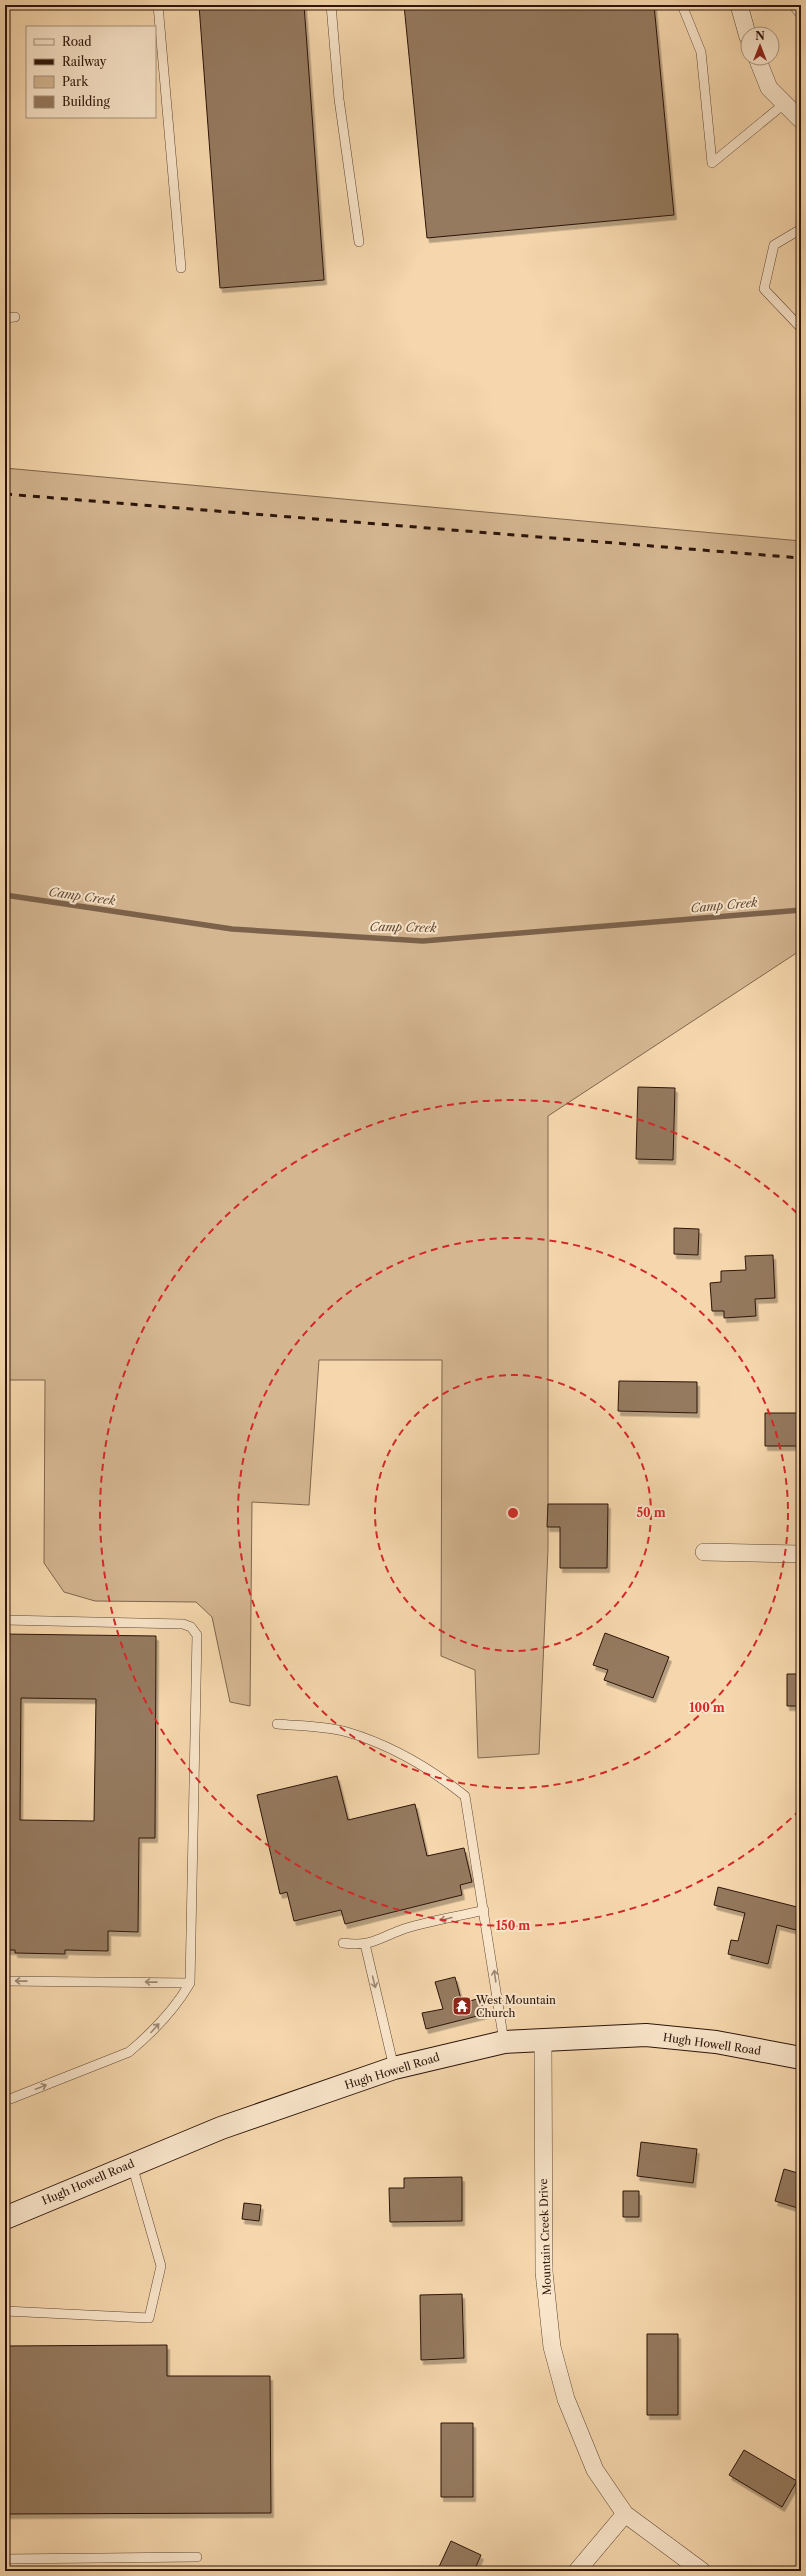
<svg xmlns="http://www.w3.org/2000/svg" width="806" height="2576" viewBox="0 0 806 2576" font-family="'Libre Caslon Text',serif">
<defs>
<filter id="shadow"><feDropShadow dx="2.5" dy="4.5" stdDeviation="0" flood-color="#0004"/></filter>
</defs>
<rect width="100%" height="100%" fill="#f6d7ad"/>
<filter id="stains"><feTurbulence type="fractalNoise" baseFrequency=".005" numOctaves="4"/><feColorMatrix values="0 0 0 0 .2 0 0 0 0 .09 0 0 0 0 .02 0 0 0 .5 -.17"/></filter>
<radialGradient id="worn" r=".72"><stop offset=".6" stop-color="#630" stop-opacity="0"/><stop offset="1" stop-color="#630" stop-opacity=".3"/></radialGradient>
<!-- green -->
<path fill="#d4b691" stroke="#80664e" d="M5,468L801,541V950L548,1116V1549L539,1754L478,1758L475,1670L441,1656L442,1360H319L309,1505L252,1502L250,1706L230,1702L212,1617L196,1602L95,1601L64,1592L44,1563L45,1380H5Z"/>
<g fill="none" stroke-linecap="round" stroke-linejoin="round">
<!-- stream -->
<path stroke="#7c624b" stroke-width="5.5" d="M5,895L232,929L423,941L801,910"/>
</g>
<!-- building -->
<path fill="#957a5f" stroke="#2c150a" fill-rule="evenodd" filter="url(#shadow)" d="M199,5H304L324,280L220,288Z
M404,5H654L674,215L427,238Z
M638,1087L675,1088L673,1160L636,1159Z
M674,1228L699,1229L698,1255L674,1254Z
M773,1255L775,1298L755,1299L756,1316L724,1318V1311H712L710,1283L721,1282V1271L746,1270L745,1256Z
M619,1381L697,1382V1413L618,1411Z
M765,1413H801V1446H765Z
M548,1504H608L607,1568H560V1527H547Z
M605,1633L669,1657L653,1698L604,1680L608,1670L593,1665Z
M5,1634L156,1636L155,1838H139L138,1932L108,1931V1951L65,1950V1954L15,1953V1950H5ZM21,1698L96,1699L94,1821L20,1820Z
M787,1674H801V1706H787Z
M337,1776L348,1820L415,1804L427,1856L464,1848L472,1882L460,1885L462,1895L345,1924L341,1910L294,1921L287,1892L280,1894L257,1795Z
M718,1887L801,1908L796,1930L777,1925L768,1964L728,1954L731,1940L738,1941L745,1913L714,1905Z
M455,1977L462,2003L481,1998L485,2014L426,2029L422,2013L443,2009L435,1982Z
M641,2142L697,2149L693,2183L637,2176Z
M784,2169L801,2174V2209L775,2201Z
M462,2177V2221L390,2222L389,2188H404V2178Z
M623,2191H639V2217H623Z
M244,2203L261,2205L259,2221L242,2219Z
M462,2294L464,2358L421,2360L420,2295Z
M647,2334H678V2415H647Z
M167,2345V2376H270L271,2513L5,2514V2346Z
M441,2423H473V2497H441Z
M744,2450L797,2481L782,2507L729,2475Z
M451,2541L481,2555L474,2571H437Z"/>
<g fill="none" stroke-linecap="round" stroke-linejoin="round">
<!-- lane casing -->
<g stroke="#5e4633" stroke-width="10">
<path id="lane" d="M158,5L181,268
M331,5L339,99L359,242
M682,5L701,52L712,163L784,104
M793,5L801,15
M801,229L774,245L764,289L801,328
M5,318L15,317
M5,1620L183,1624L191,1627L197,1635L190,1983C175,2009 153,2032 129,2052L5,2101
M277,1724C299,1726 325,1726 347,1732C391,1745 430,1768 465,1796L504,2042
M343,1943C370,1947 377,1939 401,1930C427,1921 457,1917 484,1910
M365,1944L394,2068
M5,1981L190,1983
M5,2311L149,2318L161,2266L132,2165
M5,2559L197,2557"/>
</g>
<!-- street casing -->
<g stroke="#5e4633" stroke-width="18">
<path id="street" d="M739,5L748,37
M757,58L769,88L801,120
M704,1552L801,1554
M543,2040L544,2272L552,2347L566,2399L595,2470L625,2514L702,2571
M577,2571L625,2514"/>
</g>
<!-- secondary casing -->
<g stroke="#2c150a" stroke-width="24">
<path id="secondary" d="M5,2218L221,2128L394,2068L504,2042L646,2035L716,2042L801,2058"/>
</g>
<!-- lane -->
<use href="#lane" stroke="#f9e5ca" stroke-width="9"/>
<!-- street -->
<use href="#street" stroke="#f9e5ca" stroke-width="17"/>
<!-- secondary -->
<use href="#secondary" stroke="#f9e5ca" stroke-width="22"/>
<!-- rail -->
<path stroke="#2c150a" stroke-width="3" stroke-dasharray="7 7" stroke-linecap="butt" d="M5,494L801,558"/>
</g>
<!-- one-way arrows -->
<defs><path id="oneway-shaft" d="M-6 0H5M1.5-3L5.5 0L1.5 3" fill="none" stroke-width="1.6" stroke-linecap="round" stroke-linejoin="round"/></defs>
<g stroke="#9d8774">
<use href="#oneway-shaft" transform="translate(446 1919) rotate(166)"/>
<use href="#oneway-shaft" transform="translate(495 1976) rotate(-98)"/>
<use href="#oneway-shaft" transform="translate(21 1981) rotate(-179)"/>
<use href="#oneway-shaft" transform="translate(151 1982) rotate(-179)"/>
<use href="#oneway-shaft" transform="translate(374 1982) rotate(76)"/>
<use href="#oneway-shaft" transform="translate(155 2028) rotate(-48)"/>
<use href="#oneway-shaft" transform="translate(41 2087) rotate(-22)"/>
</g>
<!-- distance rings -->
<g fill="none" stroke="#d62828" stroke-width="2" stroke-dasharray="7 5">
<circle cx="513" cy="1513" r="138"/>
<circle cx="513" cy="1513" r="275"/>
<path d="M800 1810A413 413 0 1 1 800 1216"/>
</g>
<!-- icons -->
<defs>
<g id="temple-square" transform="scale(1)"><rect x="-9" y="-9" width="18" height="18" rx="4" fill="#8f2418" stroke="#f9e5ca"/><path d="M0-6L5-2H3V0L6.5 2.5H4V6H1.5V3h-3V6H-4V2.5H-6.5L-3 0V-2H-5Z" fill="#fff"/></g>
</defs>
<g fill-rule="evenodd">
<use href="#temple-square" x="462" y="2006"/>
</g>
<g text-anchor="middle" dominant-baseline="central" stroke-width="4" stroke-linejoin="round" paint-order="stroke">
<!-- poi labels -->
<g font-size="11" fill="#2c150a" stroke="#f9e5ca" text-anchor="start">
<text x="476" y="2000">West Mountain<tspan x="476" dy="13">Church</tspan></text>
</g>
<!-- street labels -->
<g font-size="11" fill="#2c150a" stroke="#f9e5ca">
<text transform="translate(712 2044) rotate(8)">Hugh Howell Road</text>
<text transform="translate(392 2071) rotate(-17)">Hugh Howell Road</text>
<text transform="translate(88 2182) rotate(-23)">Hugh Howell Road</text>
<text transform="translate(545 2237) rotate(-92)">Mountain Creek Drive</text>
</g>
<!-- water labels -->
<g font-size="12" font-style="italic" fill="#614835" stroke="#f9e5ca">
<text transform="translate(82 896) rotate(8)">Camp Creek</text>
<text transform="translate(724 905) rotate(-5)">Camp Creek</text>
<text transform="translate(403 927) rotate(1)">Camp Creek</text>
</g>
</g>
<circle cx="513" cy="1513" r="6" fill="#d62828" stroke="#f9e5ca" stroke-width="2"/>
<g font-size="12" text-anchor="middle" font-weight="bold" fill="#d62828" stroke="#f9e5ca" stroke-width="4" stroke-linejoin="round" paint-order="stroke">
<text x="651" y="1517">50 m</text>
<text x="707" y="1712">100 m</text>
<text x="513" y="1930">150 m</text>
</g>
<!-- margin -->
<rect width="806" height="2576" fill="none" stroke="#f6d7ad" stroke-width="20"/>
<rect x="6" y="6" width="794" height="2564" fill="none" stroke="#2c150a" stroke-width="2"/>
<rect x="10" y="10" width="786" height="2556" fill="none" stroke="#2c150a"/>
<!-- legend -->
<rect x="26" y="26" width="130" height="92" fill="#f9e5ca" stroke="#a7927d"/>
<rect x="34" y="39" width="20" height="6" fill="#f9e5ca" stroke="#a7927d"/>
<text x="62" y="46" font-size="12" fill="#2c150a">Road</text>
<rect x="34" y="59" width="20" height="6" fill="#2c150a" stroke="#a7927d"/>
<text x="62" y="66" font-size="12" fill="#2c150a">Railway</text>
<rect x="34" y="76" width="20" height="12" fill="#d4b691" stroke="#a7927d"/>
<text x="62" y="86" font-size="12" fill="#2c150a">Park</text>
<rect x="34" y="96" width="20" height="12" fill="#957a5f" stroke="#a7927d"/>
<text x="62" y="106" font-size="12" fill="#2c150a">Building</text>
<!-- north arrow -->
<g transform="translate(760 46)"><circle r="19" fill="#f9e5ca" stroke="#a7927d"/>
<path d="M0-3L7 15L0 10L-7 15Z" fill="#8f2418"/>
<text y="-6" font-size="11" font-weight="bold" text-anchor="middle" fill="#2c150a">N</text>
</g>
<rect width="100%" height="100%" filter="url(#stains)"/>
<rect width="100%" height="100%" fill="url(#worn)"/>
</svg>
